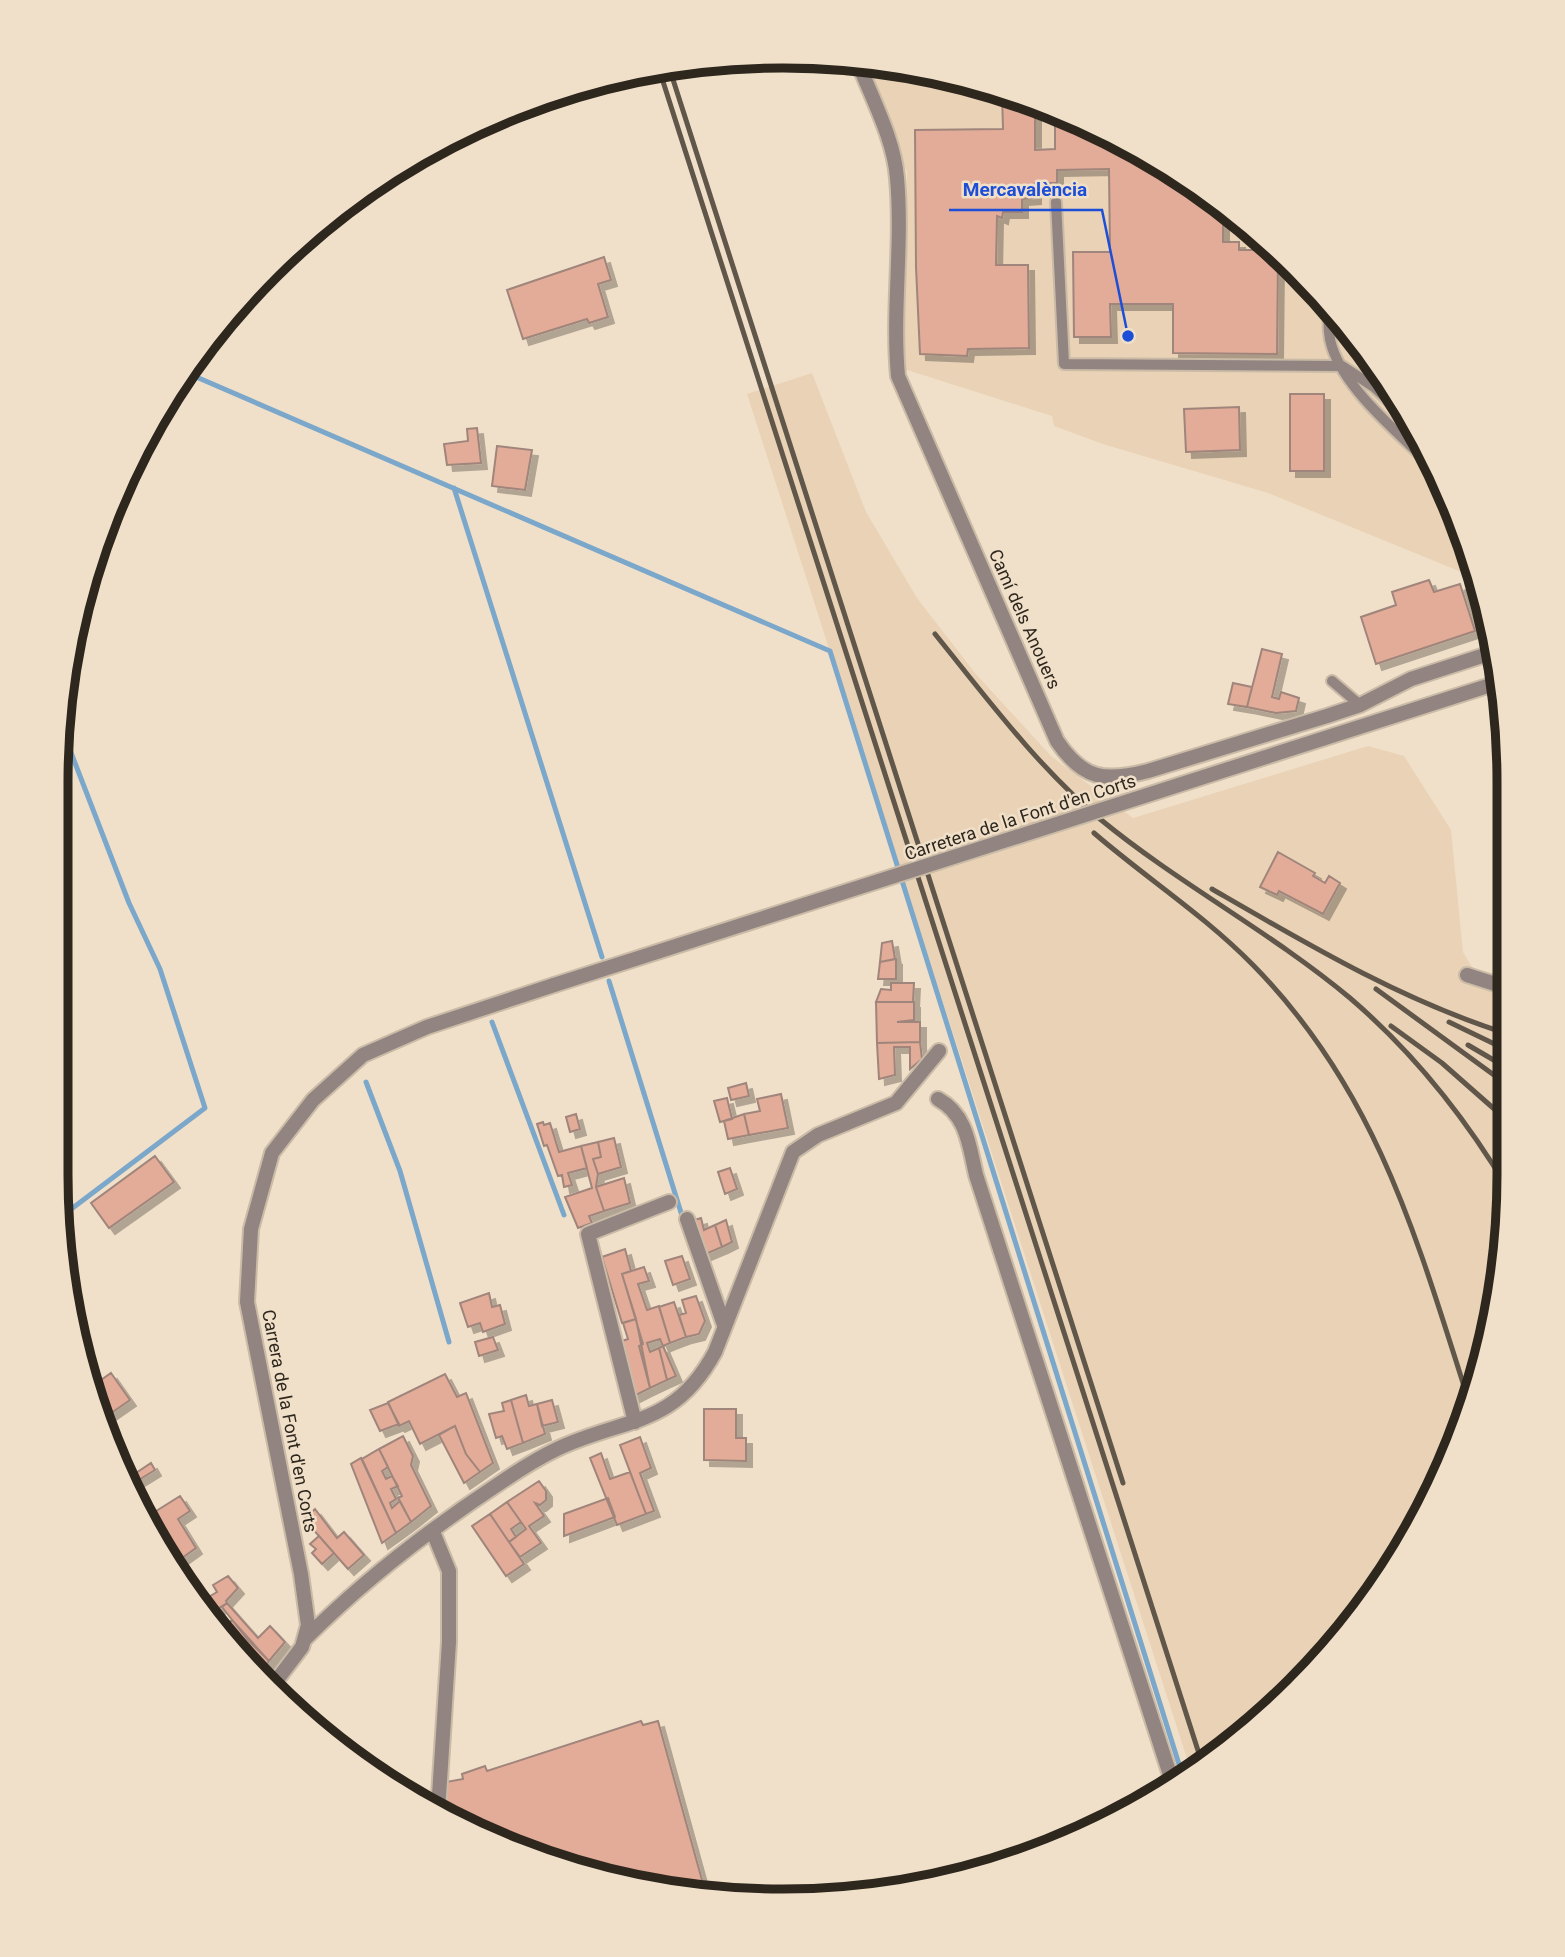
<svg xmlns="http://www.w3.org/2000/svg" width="1565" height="1957" viewBox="0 0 1565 1957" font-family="Roboto,sans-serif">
<defs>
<filter id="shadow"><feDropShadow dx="6" dy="6" stdDeviation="0" flood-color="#0004"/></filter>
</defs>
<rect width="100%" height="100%" fill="#f1e0c9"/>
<!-- built -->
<path fill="#e9d2b5" d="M866,64L971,81L1104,131L1225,206L1329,304L1412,420L1471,549L1476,578L1268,493L1103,444L1054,426L1052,416L904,369L907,172Z
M812,373L866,512L917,598L975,673L1051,756L1133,818L1368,746L1404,756L1451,830L1463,952L1472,967L1508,990L1509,1175L1495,1316L1454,1452L1386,1578L1262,1720L1191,1771L747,394Z"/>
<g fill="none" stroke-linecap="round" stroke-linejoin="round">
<!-- stream -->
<path stroke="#7aa7ca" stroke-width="5" d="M187,373L830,651L1183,1777
M454,488L602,957
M60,724L129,903L160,969L205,1108L62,1216
M609,981L683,1219
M492,1022L564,1215
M366,1082L400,1171L449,1342"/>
</g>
<!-- building -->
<path fill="#e2ac98" stroke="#a0857b" stroke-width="2" filter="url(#shadow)" d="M1002,93L1035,105V150L1055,149V112L1104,131L1223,205V242H1239V250H1270L1278,256L1277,354L1173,353V304H1110L1111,337H1074L1073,252H1110L1109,169L1057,170V183H1035V198L1022,199V212H1003L1002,218L997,216L996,265H1028L1029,348L968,349L967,356L920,354L916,267L915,130L1003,129Z
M604,257L611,280L598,284L608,317L589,323L587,319L523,339L507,290Z
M1290,394H1324V471H1290Z
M1239,407L1240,450L1186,452L1184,409Z
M477,428L481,463L447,465L444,444L468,441L467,429Z
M497,446L532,450L525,490L492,486Z
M1429,580L1434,592L1460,584L1475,631L1376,664L1361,617L1396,605L1392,592Z
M1262,649L1282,654L1272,697L1279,699L1281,692L1299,698L1296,711L1276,713L1247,707Z
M1233,683L1252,687L1247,707L1228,704Z
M1504,717L1507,735V756L1491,724Z
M1278,852L1315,873L1313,876L1325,883L1329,876L1340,883L1323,914L1279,891L1277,895L1260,887Z
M892,941L895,959L880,962L882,943Z
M896,959V979H878L880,962Z
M891,983H914L913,1002H876L881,989L891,990Z
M876,1002H914V1020L897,1022H920V1042L877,1043Z
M920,1042L922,1059L910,1069V1047H894L895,1075L879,1079L877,1043Z
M746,1083L749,1096L731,1100L728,1088Z
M781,1094L788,1128L749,1135L744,1114L760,1111L757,1099Z
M727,1098L732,1119L720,1122L714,1101Z
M576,1114L580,1129L570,1132L566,1117Z
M744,1114L749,1135L728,1139L724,1121Z
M543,1122L544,1125L550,1123L559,1152L581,1146L587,1168L568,1173L572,1185L564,1187L562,1175L558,1176L547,1145L544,1146L537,1124Z
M614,1138L621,1167L598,1174L593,1159L601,1157L598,1142Z
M598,1142L601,1157L593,1159L598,1174L596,1187L604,1211L589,1216L592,1223L578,1228L565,1197L592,1188L581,1146Z
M155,1156L174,1182L109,1228L91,1203Z
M730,1168L737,1189L725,1194L718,1172Z
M624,1178L630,1203L604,1211L596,1187Z
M701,1218L704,1230L715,1225L722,1247L701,1256L691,1221Z
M726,1220L732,1242L722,1247L715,1225Z
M625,1249L631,1271L622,1274L636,1319L622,1323L602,1257Z
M682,1256L690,1279L673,1285L665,1261Z
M644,1267L649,1281L638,1284L647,1310L659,1306L670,1343L663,1346L660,1339L647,1343L650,1352L659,1348L667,1380L650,1388L639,1346L643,1344L622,1274Z
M489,1293L492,1307L500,1305L505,1324L483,1332L480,1323L468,1327L460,1303Z
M696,1296L705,1321L699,1334L686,1337L679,1315L686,1313L682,1300Z
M674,1302L686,1337L670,1343L659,1307Z
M636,1319L650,1388L632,1397L622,1341L628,1339L623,1323Z
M493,1337L498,1350L479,1356L475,1342Z
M663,1346L676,1376L667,1380L659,1348Z
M111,1373L130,1400L104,1418L91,1387Z
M445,1374L457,1397L466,1393L493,1463L480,1472L466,1454L455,1426L420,1444L409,1421L399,1426L388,1402Z
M526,1395L529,1406L537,1404L545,1434L523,1443L511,1400Z
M511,1400L523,1443L507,1449L502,1436L496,1438L489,1414L504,1411L502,1403Z
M552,1400L558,1422L542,1426L537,1404Z
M388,1403L399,1424L380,1431L370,1410Z
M704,1409H736V1438H746V1461L704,1460Z
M455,1426L466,1454L480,1472L464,1483L439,1435Z
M403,1436L413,1456L411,1465L431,1506L411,1522L398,1498L402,1496L379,1449Z
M640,1437L651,1468L640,1473L654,1511L646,1514L620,1445Z
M379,1449L388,1467L382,1471L386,1479L392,1476L398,1486L391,1489L396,1499L390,1503L392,1508L400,1501L411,1522L396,1533L362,1459Z
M601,1453L610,1479L630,1472L646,1514L617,1525L590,1458Z
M361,1458L396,1533L382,1543L351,1464Z
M151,1463L155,1470L134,1483L130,1477Z
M539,1481L546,1491V1500L540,1505L535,1503L544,1516L529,1526L541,1543L520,1557L509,1542L526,1529L507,1502Z
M180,1496L190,1511L178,1519L196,1548L182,1558L153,1513Z
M608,1498L615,1517L564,1536V1514Z
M507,1502L521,1522L511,1529L516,1537L509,1542L490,1514Z
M315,1509L337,1538L344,1532L364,1555L348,1569L304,1519Z
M490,1514L524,1564L506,1576L472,1526Z
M319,1536L334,1553L322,1564L312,1553L316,1549L310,1544Z
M228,1576L238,1588L226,1601L227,1603L211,1613L202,1601L217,1592L213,1585Z
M227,1603L258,1638L270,1626L285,1642L269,1661L248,1640L222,1607Z
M232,1620L269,1661L259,1674L238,1648L242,1644L233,1631L228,1635L222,1627Z
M641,1721L643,1725L658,1721L705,1891L594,1876L443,1813L441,1800L446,1801V1782L463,1779L462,1774L485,1766L487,1771Z"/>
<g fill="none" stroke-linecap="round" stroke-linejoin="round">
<!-- service casing -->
<g stroke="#cabba7" stroke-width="14">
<path id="service" d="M1056,202L1064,364L1342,366L1374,387L1413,423
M1329,303C1329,318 1327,333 1332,347C1346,391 1401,435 1433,467
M1332,681L1360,705"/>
</g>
<!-- minor casing -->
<g stroke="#cabba7" stroke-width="18">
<path id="minor" d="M858,62C872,99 894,139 897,178C903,244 892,311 898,376L1057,741C1083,780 1105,782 1148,771L1327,716L1360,705L1411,679L1491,653
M1467,975L1508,988
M938,1099C967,1115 969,1145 976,1175L1173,1784
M687,1219L724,1325
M635,1422L588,1234L669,1202
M433,1532L449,1571V1642L438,1811
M305,1639C363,1581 429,1530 497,1485C516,1472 536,1459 557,1449C625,1417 674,1428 715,1352L793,1152L818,1135L896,1103L939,1051"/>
</g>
<!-- tertiary casing -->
<g stroke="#cabba7" stroke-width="18">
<path id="tertiary" d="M270,1689L302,1647L308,1625L301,1574L247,1302L251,1229L272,1153L313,1100L363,1055L427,1027L554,985"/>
</g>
<!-- service -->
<use href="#service" stroke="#918481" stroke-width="10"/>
<!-- minor -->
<use href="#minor" stroke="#918481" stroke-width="14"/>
<!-- tertiary -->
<use href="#tertiary" stroke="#918481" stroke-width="14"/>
<!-- rail -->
<path stroke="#60574a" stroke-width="5" d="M669,67L1123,1483
M659,69L1202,1763
M935,634C986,697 1037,766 1100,819C1179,884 1271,932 1350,998C1413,1052 1465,1117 1508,1189
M1094,833C1146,878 1204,915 1253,965C1377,1091 1417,1239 1469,1402
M1212,889C1307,944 1403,1001 1508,1034
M1376,989L1509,1086
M1449,1022L1509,1051
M1391,1026L1442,1063L1509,1122
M1468,1045L1509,1069"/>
<!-- tertiary-bridge casing -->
<g stroke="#cabba7" stroke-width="18" stroke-linecap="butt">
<path id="tertiary-bridge" d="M554,985L1497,683"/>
</g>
<!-- tertiary-bridge -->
<use href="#tertiary-bridge" stroke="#918481" stroke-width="14"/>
</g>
<g text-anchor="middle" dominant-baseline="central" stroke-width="5" stroke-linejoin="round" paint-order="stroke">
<!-- street labels -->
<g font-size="18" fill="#2e271e" stroke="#f1e0c9">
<text transform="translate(1025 619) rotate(66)">Camí dels Anouers</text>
<text transform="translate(1020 817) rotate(-18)">Carretera de la Font d'en Corts</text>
<text transform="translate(290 1421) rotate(79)">Carrera de la Font d'en Corts</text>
</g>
</g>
<!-- crop -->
<path d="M0 0H1565V1957H0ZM782 68H783A714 714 0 0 1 1497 782V1175A714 714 0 0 1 783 1889H782A714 714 0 0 1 68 1175V782A714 714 0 0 1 782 68Z" fill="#f1e0c9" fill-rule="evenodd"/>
<path fill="none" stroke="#2e271e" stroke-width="9" d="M782 68H783A714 714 0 0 1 1497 782V1175A714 714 0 0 1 783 1889H782A714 714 0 0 1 68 1175V782A714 714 0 0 1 782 68Z"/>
<!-- callouts -->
<path fill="none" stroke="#1d4ed8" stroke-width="2.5" d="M1128 336L1102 210H949"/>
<circle fill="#1d4ed8" stroke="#f1e0c9" stroke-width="2.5" cx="1128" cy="336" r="7"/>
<g font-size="19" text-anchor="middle" font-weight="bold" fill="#1d4ed8" stroke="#f1e0c9" stroke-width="5" stroke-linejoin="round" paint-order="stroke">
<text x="1025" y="196">Mercavalència</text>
</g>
</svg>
